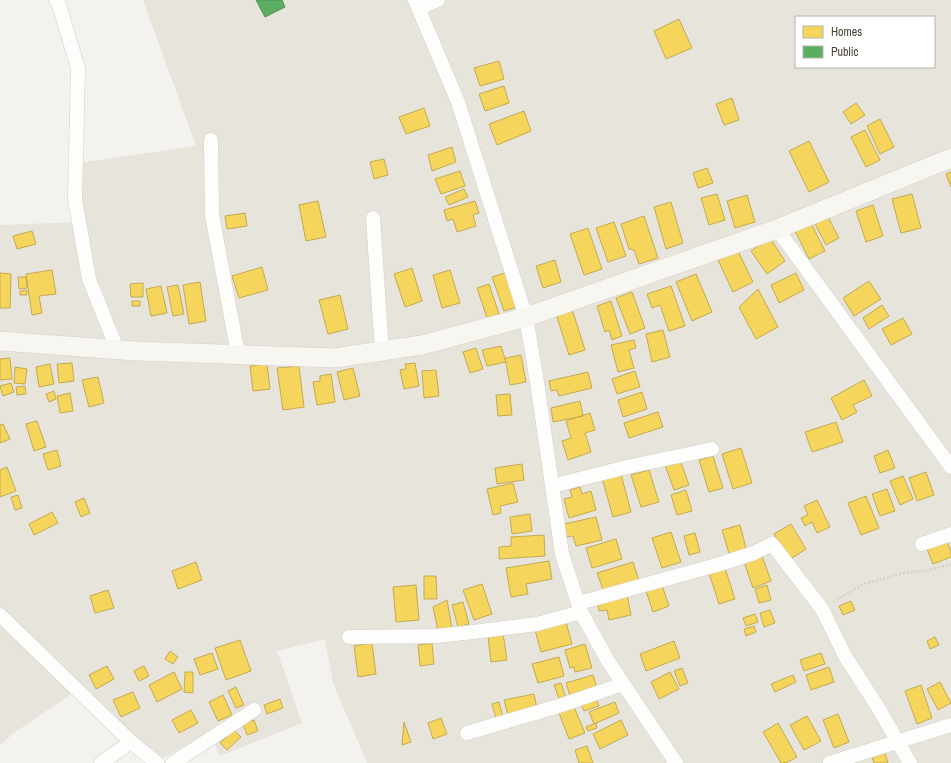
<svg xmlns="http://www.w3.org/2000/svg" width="951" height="763" viewBox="0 0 951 763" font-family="'Archivo Narrow',sans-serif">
<rect width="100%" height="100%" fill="#f4f2ee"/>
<!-- residential -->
<path fill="#e7e4dc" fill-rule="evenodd" d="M143,0H951V763H367L333,683L325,639L277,651L302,723L220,756L210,732L158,761L83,686L14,733L0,745V225L79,222L71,164L196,146ZM796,17H934V67H796Z"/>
<!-- homes -->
<path fill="#f6d55c" stroke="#c3aa52" d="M679,19L692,48L666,59L654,31Z
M499,61L504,79L480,86L474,68Z
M504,86L509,103L485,111L479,94Z
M732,98L739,120L724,125L716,104Z
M856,103L865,115L851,124L843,112Z
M424,108L430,126L406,134L399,117Z
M524,111L531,131L497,145L489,124Z
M880,119L894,147L880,154L867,126Z
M865,130L880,160L866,167L851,137Z
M809,141L829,182L809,192L789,151Z
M452,147L456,162L432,171L428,155Z
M384,159L388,175L374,179L370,162Z
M707,168L713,183L698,188L693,173Z
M460,171L465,186L441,194L435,179Z
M951,172V187L946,174Z
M464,189L468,197L449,205L445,197Z
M717,194L725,220L709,225L701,198Z
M912,194L921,228L901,233L892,199Z
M747,195L755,222L735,228L727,201Z
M318,201L326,237L306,241L299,205Z
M475,201L479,213L473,215L476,226L457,232L453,219L447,221L444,210Z
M671,202L683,243L666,249L654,207Z
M873,205L883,236L866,242L856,211Z
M245,213L247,226L227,229L225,216Z
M644,216L658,258L639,264L634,250L629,249L621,224Z
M828,217L839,238L826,245L815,224Z
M614,222L626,256L608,262L596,228Z
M811,223L825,251L809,259L795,231Z
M588,228L602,269L584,275L570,234Z
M32,231L36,244L17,249L13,236Z
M770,238L785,261L767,274L751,251Z
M738,251L753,282L733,292L718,260Z
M555,260L561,282L543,288L536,266Z
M262,267L268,290L239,298L232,276Z
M412,268L422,301L405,307L394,274Z
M52,270L56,294L39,296L42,313L32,315L26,274Z
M450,270L460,303L442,308L433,275Z
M0,273L11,274L10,308H0Z
M505,273L517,307L504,311L492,277Z
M796,273L804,290L779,303L771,285Z
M696,274L712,312L692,321L676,282Z
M18,277H26L27,288L19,289Z
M869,281L881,299L854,316L843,298Z
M200,282L206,321L189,324L183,285Z
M143,283V297H131L130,284Z
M489,284L499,314L487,318L477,288Z
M178,285L184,314L173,316L167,287Z
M161,286L167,313L151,316L146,289Z
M671,286L685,326L669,331L660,305L652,308L647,294Z
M758,289L778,327L756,339L739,307Z
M27,290V295H20V291Z
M632,292L645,328L630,334L616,298Z
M340,295L348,329L328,334L319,300Z
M132,301H140V306H132Z
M611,301L622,336L612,340L609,330L605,332L597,306Z
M882,305L889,316L869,329L863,318Z
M572,309L585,350L569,355L556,314Z
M903,318L912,334L891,345L882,329Z
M663,330L670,357L652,362L646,334Z
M634,340L636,348L629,350L634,368L618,372L611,345Z
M501,346L506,362L487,366L482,350Z
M476,348L483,369L470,373L463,352Z
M521,355L526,382L510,385L505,358Z
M10,358L12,379L0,380V359Z
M72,363L74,381L59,383L57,364Z
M415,363L419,386L404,389L400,370L406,369L405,364Z
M50,364L54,384L39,387L36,367Z
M267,364L270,389L253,391L250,366Z
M299,366L304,407L283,410L277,368Z
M15,367L27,369L25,384L14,383Z
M353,368L360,396L344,400L337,372Z
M436,370L439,396L424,398L422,371Z
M635,371L640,387L617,394L612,379Z
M588,372L592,388L559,396L557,390L551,391L549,381Z
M331,374L335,402L317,405L313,382L320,381V376Z
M98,377L104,403L89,407L82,380Z
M864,380L872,396L853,405L857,412L842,420L831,398Z
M11,383L14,392L3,396L0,386Z
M25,386L26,394L17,395L16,387Z
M54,391L56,399L49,402L46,394Z
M642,392L647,409L623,417L618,400Z
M70,393L73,411L60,413L57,396Z
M510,394L512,415L498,416L496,395Z
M580,401L583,416L553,422L551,408Z
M658,412L663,427L629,438L624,423Z
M590,413L595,430L585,433L591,452L568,460L562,441L571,438L566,421Z
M37,421L46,447L34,451L26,424Z
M836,422L843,442L812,452L805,432Z
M3,424L10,439L0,443V425Z
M741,448L752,483L733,489L722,454Z
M57,450L61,466L48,470L43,454Z
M888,450L895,468L880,473L874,456Z
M713,456L723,488L709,492L699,460Z
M680,460L689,485L674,490L665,465Z
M522,464L524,480L497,484L495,468Z
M7,467L16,491L0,497V470Z
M649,470L659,502L641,507L631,475Z
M926,472L934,495L917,501L909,478Z
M621,474L631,512L613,517L602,478Z
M903,476L913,499L900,505L890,481Z
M513,483L518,502L500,506L501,513L493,515L487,489Z
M580,487L582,494L591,491L596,510L569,518L564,499L572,497L570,490Z
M887,489L895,511L880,516L872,494Z
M686,490L692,511L677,515L671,495Z
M18,495L22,508L15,510L11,497Z
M866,496L879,528L861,535L848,503Z
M84,498L90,513L81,517L75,502Z
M817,500L830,527L817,533L812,522L805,526L801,518L808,515L804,506Z
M52,512L58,523L34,535L29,524Z
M530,514L532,531L512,534L510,517Z
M596,517L602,540L576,546L573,536L567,537L564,524Z
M791,524L806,549L789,560L774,534Z
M740,525L747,552L730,557L722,530Z
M671,532L681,562L662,568L652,538Z
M695,533L700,552L689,555L684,536Z
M544,535L545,556L499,559V547L511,546V537Z
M616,539L622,559L592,568L586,548Z
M947,541L951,552V557L933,564L927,549Z
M761,553L771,581L753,588L743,559Z
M549,561L552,579L526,584L528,594L511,597L506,568Z
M196,562L202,580L178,589L172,571Z
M633,562L639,581L604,592L597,573Z
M725,568L735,599L719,604L709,573Z
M424,576H436L437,599H424Z
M482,584L492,614L474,620L463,590Z
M416,585L419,620L396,622L393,587Z
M662,585L669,606L653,612L646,591Z
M767,585L771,600L759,603L755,589Z
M108,590L114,608L95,613L90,596Z
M627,595L631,615L609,620L607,610L599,611L597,601Z
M447,600L452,628L438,631L433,607Z
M851,601L855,610L843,615L839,606Z
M463,602L469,624L458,627L452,605Z
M770,610L775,623L764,627L760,613Z
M755,614L758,622L746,626L743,618Z
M566,622L572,644L541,652L535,630Z
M754,626L756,632L746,636L744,629Z
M503,633L507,660L491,662L488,636Z
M935,637L939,645L930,649L927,641Z
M240,640L251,671L226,680L215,648Z
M674,641L680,658L646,671L640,654Z
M372,643L376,674L358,677L354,646Z
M432,643L434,664L420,666L418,645Z
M585,644L592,668L575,672L574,667L570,668L565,650Z
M170,651L178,657L173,664L165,659Z
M212,653L218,669L200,675L194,659Z
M821,653L825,664L804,671L800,660Z
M559,657L564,676L538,683L532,664Z
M107,666L114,679L96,689L89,675Z
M144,666L149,676L139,681L134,671Z
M829,667L834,682L811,690L806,675Z
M682,668L688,683L680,686L674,671Z
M174,672L182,689L157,702L149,685Z
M185,672H193V693L184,692Z
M670,672L679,689L659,699L651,682Z
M593,675L597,688L570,696L566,683Z
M793,675L796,682L775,692L771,684Z
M940,682L951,703L938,710L927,689Z
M561,683L567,701L561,704L554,685Z
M921,685L932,718L917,724L905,691Z
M236,687L244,705L236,708L228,691Z
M133,692L140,708L121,717L113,700Z
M534,694L537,709L508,715L504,700Z
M223,695L232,715L218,721L209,702Z
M280,699L283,708L267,714L264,705Z
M596,699L599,706L584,711L581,705Z
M499,702L504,720L497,722L492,704Z
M615,702L619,713L594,724L589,712Z
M574,707L585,733L569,739L559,713Z
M191,710L198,723L179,733L172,720Z
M838,714L849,742L834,748L823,720Z
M807,716L821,741L804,750L790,725Z
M441,718L447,734L433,739L428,723Z
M254,720L258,731L247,735L243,724Z
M621,720L628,735L600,749L593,734Z
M404,722L411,742L402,745Z
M596,723L597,728L588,731L586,727Z
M778,723L797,757L786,763H781L763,732Z
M234,730L241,737L227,750L220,743Z
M587,746L593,763H579L575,750Z
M885,753L888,763H874L872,757Z"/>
<!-- public -->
<path fill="#5aae61" stroke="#568e55" d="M256,0H282L285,7L265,17Z"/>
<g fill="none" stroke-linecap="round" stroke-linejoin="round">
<!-- street casing -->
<g stroke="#d2d0cb" stroke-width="15">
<path id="street" d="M56,0L59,5L78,68L75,199L89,279L117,349
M415,0L458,102L526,317L537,382L562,554L581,612L608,661L676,763
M418,8L438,0
M211,140L212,215L238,354
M373,218L382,351
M777,229L951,467
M552,486L627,467L712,449
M922,544L951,534
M579,603L720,564L754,553L772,544L822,609L845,656L879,709L910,763
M0,615L131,742L157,763
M349,637L437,636L473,632L537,624L581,612
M467,733L559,706L623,684
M101,763L131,742
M173,763L254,710
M830,763L951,725"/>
</g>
<!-- secondary casing -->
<g stroke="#d3cfc5" stroke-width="20">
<path id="secondary" d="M0,341L135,351L335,358L422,345L526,317L777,229L951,158"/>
</g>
<!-- path -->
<path stroke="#d3d2cc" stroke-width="2.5" stroke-dasharray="2 2" stroke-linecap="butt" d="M833,602L866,583L904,573L930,570L951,564"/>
<!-- street -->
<use href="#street" stroke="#fdfdfc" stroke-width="14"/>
<!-- secondary -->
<use href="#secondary" stroke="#f7f6f1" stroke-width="19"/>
</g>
<!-- legend -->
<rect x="795" y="16" width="140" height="52" fill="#ffffff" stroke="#b7b4b0"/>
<rect x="803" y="26" width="20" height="12" fill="#f6d55c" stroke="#b7b4b0"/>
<text x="831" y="36" font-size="12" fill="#4b4439">Homes</text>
<rect x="803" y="46" width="20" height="12" fill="#5aae61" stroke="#b7b4b0"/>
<text x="831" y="56" font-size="12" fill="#4b4439">Public</text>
</svg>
